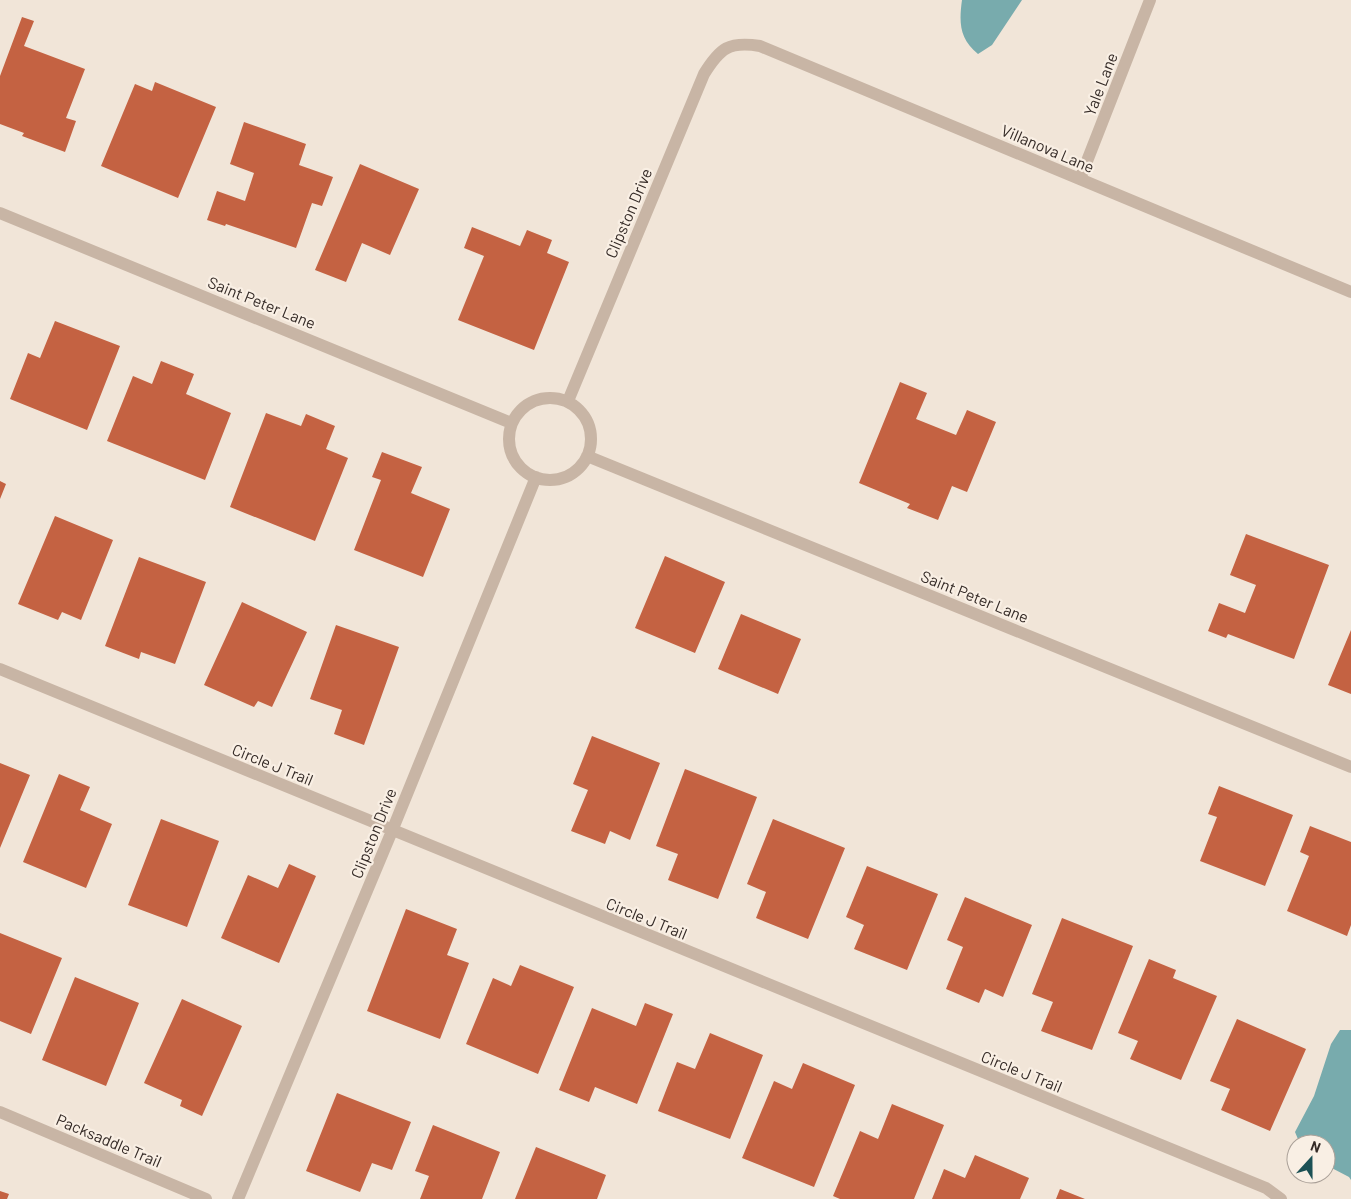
<svg xmlns="http://www.w3.org/2000/svg" width="1351" height="1199" viewBox="0 0 1351 1199" font-family="Barlow,sans-serif">
<rect width="100%" height="100%" fill="#f1e5d8"/>
<!-- water -->
<path fill="#78abad" d="M962,0H1022L992,45L978,54C959,39 959,22 962,0Z
M1340,1030H1351V1180L1349,1177L1326,1165V1144H1300L1295,1132L1314,1096L1331,1044Z"/>
<!-- building -->
<path fill="#c46242" d="M22,17L34,21L24,46L85,69L66,118L76,121L65,152L22,136L24,133L0,124V76Z
M155,82L216,107L178,198L101,166L135,84L152,91Z
M244,122L306,144L299,165L333,177L322,206L312,203L296,248L226,224L225,226L207,220L217,191L245,201L254,173L230,164Z
M360,164L419,189L390,255L362,243L346,282L315,270Z
M472,227L520,246L527,230L552,240L547,253L569,262L534,350L458,320L484,256L464,248Z
M55,321L120,346L87,430L10,399L28,353L40,358Z
M161,361L194,374L186,394L231,413L205,480L107,441L133,376L152,384Z
M900,382L927,393L916,419L956,435L967,410L996,422L967,492L952,486L938,520L907,508L910,504L859,483Z
M266,413L301,426L306,414L335,426L326,449L348,458L315,541L230,507Z
M382,452L422,467L411,493L450,509L423,577L354,550L381,480L372,477Z
M0,481L6,484L0,499Z
M55,516L113,540L81,620L62,612L58,620L18,604Z
M1246,534L1329,565L1294,659L1228,634L1226,638L1208,631L1219,603L1245,613L1256,585L1230,575Z
M665,556L725,582L695,653L635,628Z
M139,557L206,582L175,664L141,652L139,659L105,646Z
M242,602L307,632L272,707L258,701L254,707L204,685Z
M741,614L801,639L778,694L718,669Z
M336,625L399,647L364,745L334,734L342,710L310,699Z
M1351,630V694L1328,685Z
M592,736L660,763L630,840L610,831L605,844L571,831L588,790L573,784Z
M0,763L30,775L0,848Z
M685,769L757,797L718,899L668,880L678,854L656,846Z
M59,774L90,787L80,810L112,824L86,888L23,862Z
M1219,786L1293,815L1265,886L1200,861L1217,817L1208,814Z
M161,819L219,841L187,927L128,905Z
M773,819L845,848L808,939L756,918L766,892L747,884Z
M1310,826L1351,842V925L1347,936L1287,911L1309,856L1300,852Z
M289,864L316,876L279,963L221,938L248,875L278,888Z
M867,866L938,894L907,970L854,949L864,925L846,917Z
M965,897L1032,925L1003,997L985,989L979,1003L946,989L963,947L947,940Z
M406,909L457,929L447,955L469,963L440,1039L367,1011Z
M1062,918L1133,946L1092,1050L1041,1031L1053,1002L1032,994Z
M0,933L62,958L31,1034L0,1021Z
M1149,959L1176,970L1173,978L1217,996L1181,1080L1130,1059L1138,1041L1118,1033Z
M520,965L574,987L538,1074L466,1044L493,978L511,986Z
M75,977L139,1003L106,1086L42,1060Z
M182,999L242,1026L202,1116L180,1106L182,1100L144,1083Z
M645,1003L673,1014L637,1104L595,1087L589,1102L559,1090L592,1008L636,1026Z
M1237,1019L1306,1049L1270,1131L1221,1110L1230,1089L1210,1081Z
M710,1033L763,1055L730,1139L658,1111L677,1062L695,1069Z
M803,1063L855,1085L814,1187L742,1158L774,1081L792,1089Z
M337,1093L411,1122L392,1170L372,1163L360,1192L306,1171Z
M892,1104L944,1125L914,1199H840L833,1196L860,1131L878,1139Z
M433,1125L500,1152L482,1199H420L429,1176L415,1171Z
M536,1147L606,1175L597,1199H515Z
M975,1155L1029,1178L1020,1199H932L944,1169L965,1178Z
M1060,1189L1085,1199H1056Z
M0,1191L9,1194L7,1199H0Z"/>
<g fill="none" stroke-linecap="round" stroke-linejoin="round">
<!-- street -->
<path stroke="#c8b5a5" stroke-width="12" d="M1080,179L1150,0
M0,213L511,423
M509 439a41 41 0 1 1 82 0a41 41 0 1 1-82 0Z
M568,401L704,74C720,48 729,41 760,46L1351,292
M587,456L1351,767
M0,669L1266,1188L1281,1199
M0,1112L206,1199
M238,1199L392,831L536,477"/>
</g>
<g text-anchor="middle" dominant-baseline="central" stroke-width="4.5" stroke-linejoin="round" paint-order="stroke">
<!-- street labels -->
<g font-size="16" fill="#342a26" stroke="#f9efe4">
<text transform="translate(1100 84) rotate(-69)">Yale Lane</text>
<text transform="translate(1048 148) rotate(23)">Villanova Lane</text>
<text transform="translate(628 213) rotate(-67)">Clipston Drive</text>
<text transform="translate(262 302) rotate(22)">Saint Peter Lane</text>
<text transform="translate(975 596) rotate(22)">Saint Peter Lane</text>
<text transform="translate(273 764) rotate(22)">Circle J Trail</text>
<text transform="translate(373 833) rotate(-68)">Clipston Drive</text>
<text transform="translate(647 918) rotate(22)">Circle J Trail</text>
<text transform="translate(1022 1071) rotate(22)">Circle J Trail</text>
<text transform="translate(109 1140) rotate(23)">Packsaddle Trail</text>
</g>
</g>
<!-- north arrow -->
<g transform="translate(1311 1159) rotate(21)"><circle r="24" fill="#f9efe4" stroke="#aaa098"/>
<path d="M0-4L9 19L0 12L-9 19Z" fill="#1c5155"/>
<text y="-8" font-size="14" font-weight="bold" text-anchor="middle" fill="#342a26">N</text>
</g>
</svg>
